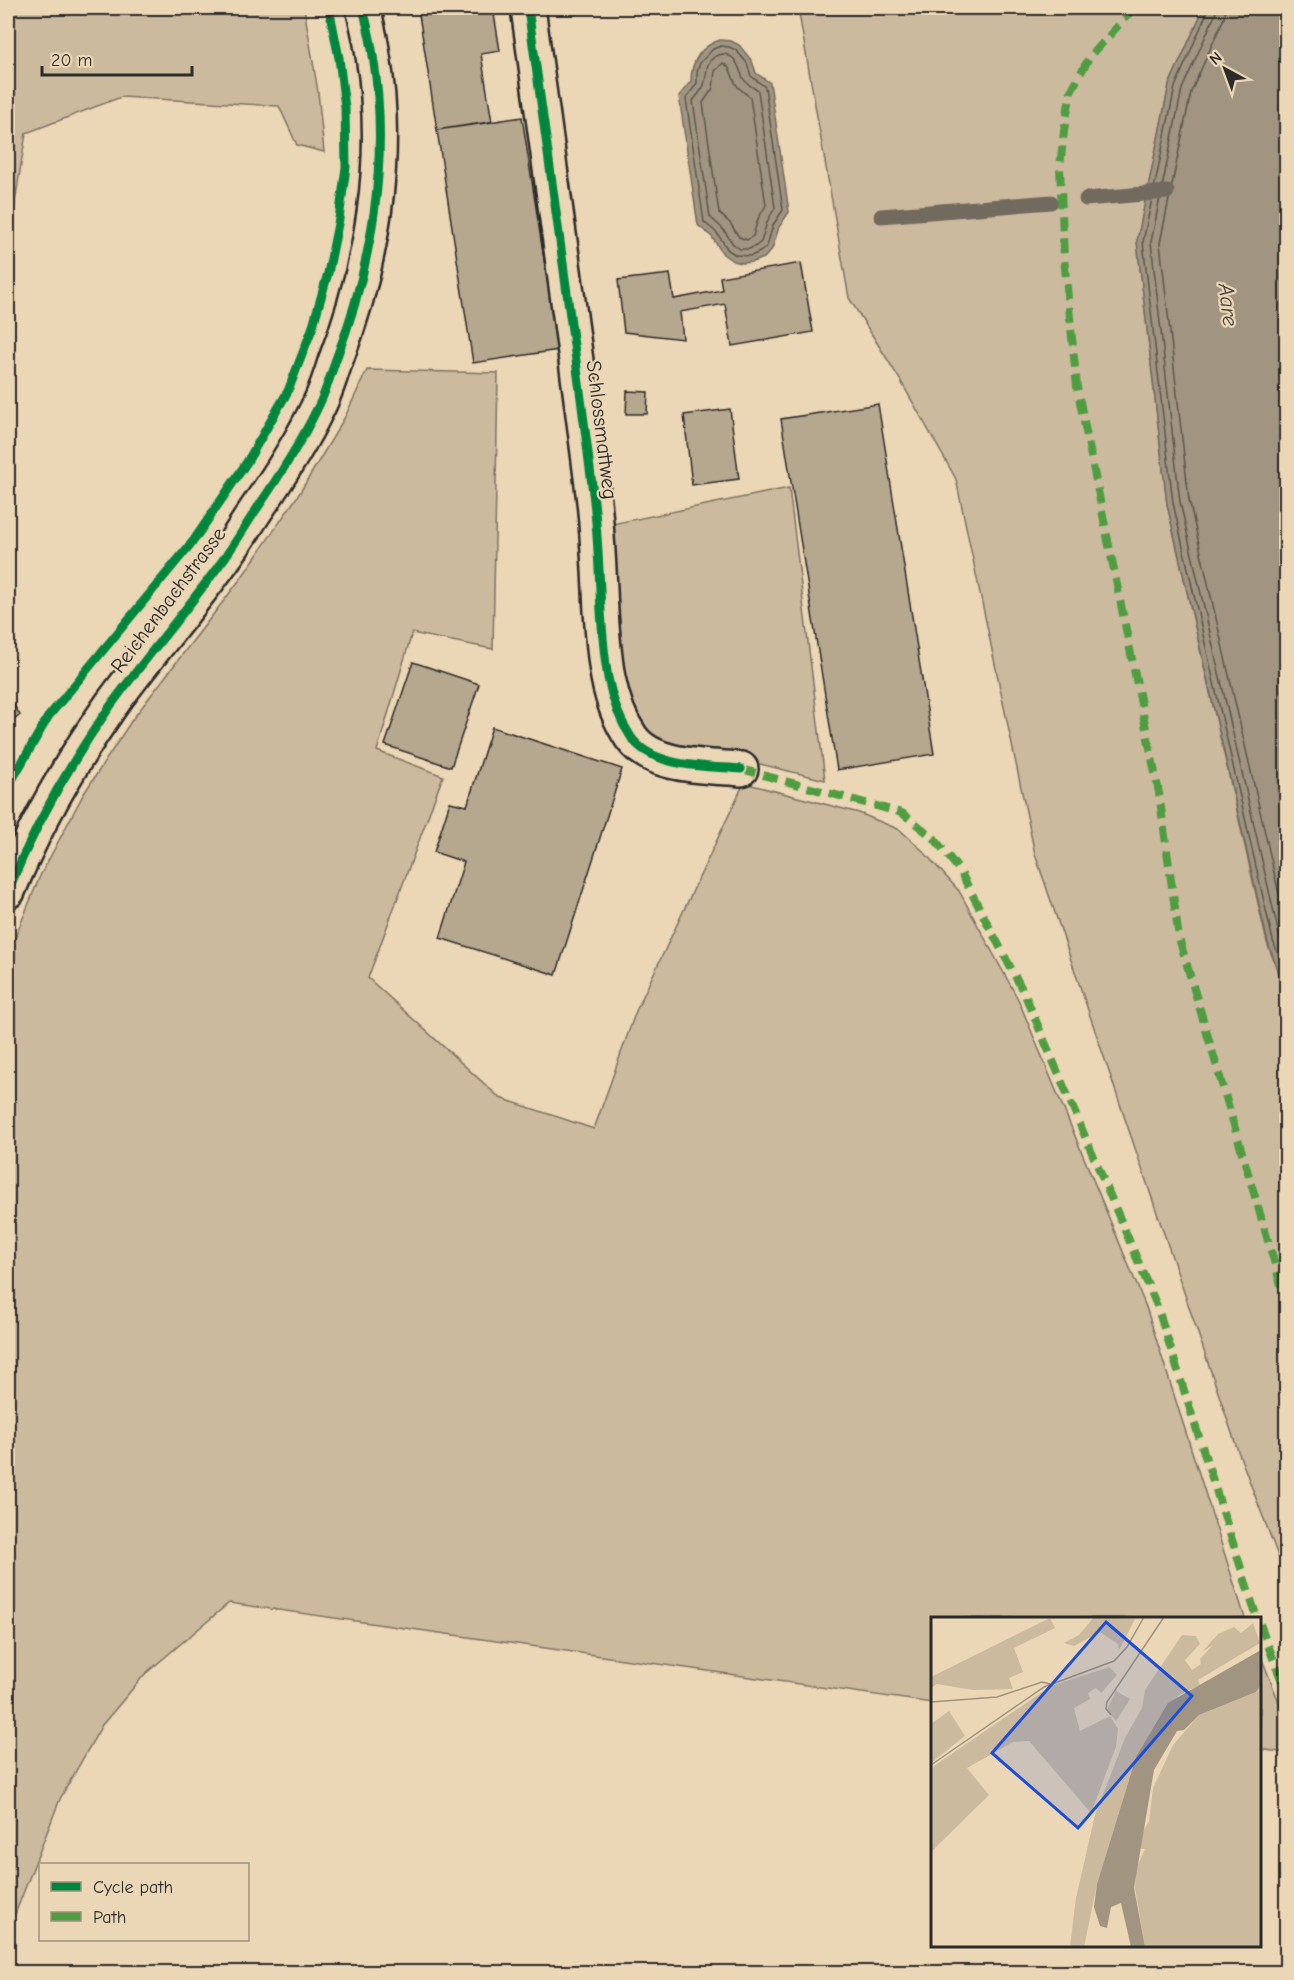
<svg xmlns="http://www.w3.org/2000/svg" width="1294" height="1980" viewBox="0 0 1294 1980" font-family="'Comic Neue',sans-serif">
<rect width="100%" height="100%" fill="#ebd6b5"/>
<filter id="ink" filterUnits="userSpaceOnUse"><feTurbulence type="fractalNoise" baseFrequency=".0167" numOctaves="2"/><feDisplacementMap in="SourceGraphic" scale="12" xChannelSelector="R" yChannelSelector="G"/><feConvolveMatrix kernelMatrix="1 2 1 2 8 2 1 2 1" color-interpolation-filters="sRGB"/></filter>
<g filter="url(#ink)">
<!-- green -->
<path fill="#ccba9f" stroke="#7c7265" stroke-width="1.5" d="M8,8H304L318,92L324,152L297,145L279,106L121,97L26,133L13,215L8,227Z
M798,8H1204L1169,85L1137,241L1167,504L1267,943L1286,992V1577L1238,1451L1035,854L956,479L899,378L849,298Z
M367,370L498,373L493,649L412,633L377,751L443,776L368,978L500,1098L594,1129L636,1011L744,783L859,813L900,830L923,851L959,891L1018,999L1146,1307L1245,1618H932V1703L229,1603L145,1674L102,1725L60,1799L8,1932V955L40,876L83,795L132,720L242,577L299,494L345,417Z
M789,488L825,780L744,760L672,748L648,736L622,684L607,525Z
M1260,1654L1286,1720V1753L1260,1749Z"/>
<!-- water -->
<path fill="#a19581" stroke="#726b5f" stroke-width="1.5" d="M1204,8H1286V992L1268,943L1167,504L1137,241L1169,85Z
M720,40L731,41L739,45L752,61L756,73L770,83L789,212L779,227L772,249L764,258L752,262L742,263L733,261L723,254L712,237L698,225L679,96L691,81C691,61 701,46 720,40Z"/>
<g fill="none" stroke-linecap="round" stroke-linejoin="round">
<!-- shore -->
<path stroke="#5a554d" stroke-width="1.5" d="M1209,8L1175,87L1143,242L1173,503L1273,941L1286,975
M1217,8L1215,15L1182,89L1151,242L1180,502L1280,939L1286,955
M1226,8L1224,18L1191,92L1160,243L1189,500L1286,925
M721,46L729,47L736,50L747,63L751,76L765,87L783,210L773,225L767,246L760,252L751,256L736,255L728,250L717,233L704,222L686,99L697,83V71L700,63L713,49Z
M722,54C737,55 738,67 743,78C746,84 753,87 758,91L775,208L767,222L761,242L756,246L749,249H740L733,244L723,229L710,217L693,101C696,96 702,91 704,85C709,71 702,60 722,54Z
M723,63C733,68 731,79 738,87C742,91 746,94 750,97L766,205L758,219L753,236L747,240L739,237L730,223L719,213L703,103L713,88L715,71Z"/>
<!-- stream -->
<path stroke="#726b5f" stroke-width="15" d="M1086,199L1167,192
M881,216L1051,202"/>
</g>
<!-- building -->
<path fill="#b6a78f" stroke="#2b2b2b" stroke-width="1.5" d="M418,8H493L500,51L481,54L492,122L437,130Z
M522,117L558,350L473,363L437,130Z
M801,263L813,332L732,346L725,304L680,312L683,339L624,332L618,280L670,274L674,299L722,290L720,277Z
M627,391L648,392L647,414H626Z
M878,404L934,754L837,770L781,419Z
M730,409L739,479L692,485L684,415Z
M413,662L479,684L451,767L385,745Z
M8,696L20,715L8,724Z
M492,727L622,769L556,975L440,938L464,862L434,852L450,802L467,806Z"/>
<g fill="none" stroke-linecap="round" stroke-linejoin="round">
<!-- street casing -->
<g stroke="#2b2b2b" stroke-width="38">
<path id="street" d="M528,8C550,169 573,331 593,493C598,532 599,572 601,611C604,654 606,700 631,737C652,768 707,766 741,769"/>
</g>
<!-- secondary casing -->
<g stroke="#2b2b2b" stroke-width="38">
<path id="secondary" d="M8,891C35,825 70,763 111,705C146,657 185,612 220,564C233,547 244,528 256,510C278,478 300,444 317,409C325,394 330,378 335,362C372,267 390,158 373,56C371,40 367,24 363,8"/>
</g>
<!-- street -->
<use href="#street" stroke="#ebd6b5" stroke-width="33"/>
<!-- secondary -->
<use href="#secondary" stroke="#ebd6b5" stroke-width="33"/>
<!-- quiet -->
<path stroke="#4f9d41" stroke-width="8" stroke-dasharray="15 8" stroke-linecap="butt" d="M1134,8L1089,58L1071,91L1064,131L1060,168L1064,258L1077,387L1159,793L1179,938L1286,1302
M741,769L902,813L934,838L960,871L1025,995L1157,1306L1257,1618
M1260,1624L1286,1692"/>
<!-- cycleway casing -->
<g stroke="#ebd6b5" stroke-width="13">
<path id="cycleway" d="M528,8C550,169 573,331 593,493C598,532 599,572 601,611C604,654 606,700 631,737C652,768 707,766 741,769
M8,787L48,717L194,540L247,462L288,391L312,329L328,273L339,219L346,167L345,108L339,58L329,8
M8,891C35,825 70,763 111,705C146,657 185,612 220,564C233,547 244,528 256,510C278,478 300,444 317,409C325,394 330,378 335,362C372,267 390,158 373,56C371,40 367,24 363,8"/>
</g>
<!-- cycleway -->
<use href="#cycleway" stroke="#00873e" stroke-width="9"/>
</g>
</g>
<g text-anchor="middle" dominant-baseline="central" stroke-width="4.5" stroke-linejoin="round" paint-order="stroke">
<!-- street labels -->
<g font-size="21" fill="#2b2b2b" stroke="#ebd6b5">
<text transform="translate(602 430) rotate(83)">Schlossmattweg</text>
<text transform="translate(168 600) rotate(-53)">Reichenbachstrasse</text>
</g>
<!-- water labels -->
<g font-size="22" font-style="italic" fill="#484640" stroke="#ebd6b5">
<text transform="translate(1228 305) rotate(83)">Aare</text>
</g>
</g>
<!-- overview -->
<g transform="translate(931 1617)">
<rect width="330" height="330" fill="#ebd6b5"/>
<path d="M163,0L204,2L188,33L187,27L169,15L143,29L133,26L148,18ZM119,1L124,11L83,31L92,55L78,61L82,72L42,73L6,67L0,71V60ZM322,6L329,26L267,63L269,68L248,78L205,140L166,267L153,330H139L145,281L164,198L194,121L211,91L214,73L251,18L265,19L269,27L254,43L261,53L270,47L269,42L282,28L271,35L287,17L303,10L310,16ZM178,50L186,58L170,76L165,71L157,76L159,82L143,91L149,114L179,99L187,112L185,130L160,196L98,124L82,125L36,151L58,178L0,235V151L120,69ZM330,68V330H214L204,271L205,252L214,232H210V218L218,204L222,171L242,128L268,98L325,75ZM185,74L199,82L185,104L176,93ZM18,94L34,119L0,146V107Z" fill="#ccba9f"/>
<path d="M330,33V68L325,75L268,98L253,113L246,114L223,153L203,271L214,330H200L190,286L180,290L176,311L169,309L163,290L166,267L205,140L237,86Z" fill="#a19581"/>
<path fill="none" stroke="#9e927e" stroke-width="1.5" d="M0,85L66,80L111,65L119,67M180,98L175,92L176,85L233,0M0,148L113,70L183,44L196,30L213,0"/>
<path fill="#1d4ed8" fill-opacity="0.15" stroke="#1d4ed8" stroke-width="3" d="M175,5L261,79L147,211L61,136Z"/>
<rect width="330" height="330" fill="none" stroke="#2b2b2b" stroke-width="3"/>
</g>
<!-- margin -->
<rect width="1294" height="1980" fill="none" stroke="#ebd6b5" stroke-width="30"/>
<rect x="15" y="15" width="1264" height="1950" fill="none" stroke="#2b2b2b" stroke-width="2" filter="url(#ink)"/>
<!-- legend -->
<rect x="39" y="1863" width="210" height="78" fill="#ebd6b5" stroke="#9e927e" stroke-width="1.5"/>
<rect x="51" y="1882" width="30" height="9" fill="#00873e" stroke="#9e927e" stroke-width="1.5"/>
<text x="93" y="1893" font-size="18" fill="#2b2b2b">Cycle path</text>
<rect x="51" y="1912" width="30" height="9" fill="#4f9d41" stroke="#9e927e" stroke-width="1.5"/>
<text x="93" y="1923" font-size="18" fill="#2b2b2b">Path</text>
<!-- north arrow -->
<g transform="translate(1225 69) rotate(319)" stroke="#ebd6b5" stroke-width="4.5" paint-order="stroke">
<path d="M0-4.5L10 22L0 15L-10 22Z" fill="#2b2b2b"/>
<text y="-9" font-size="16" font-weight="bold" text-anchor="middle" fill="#2b2b2b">N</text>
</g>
<!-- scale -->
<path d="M42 66v9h150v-9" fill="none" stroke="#2b2b2b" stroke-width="3"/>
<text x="51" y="66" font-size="18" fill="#2b2b2b" stroke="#ebd6b5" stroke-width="4.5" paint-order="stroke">20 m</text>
</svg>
